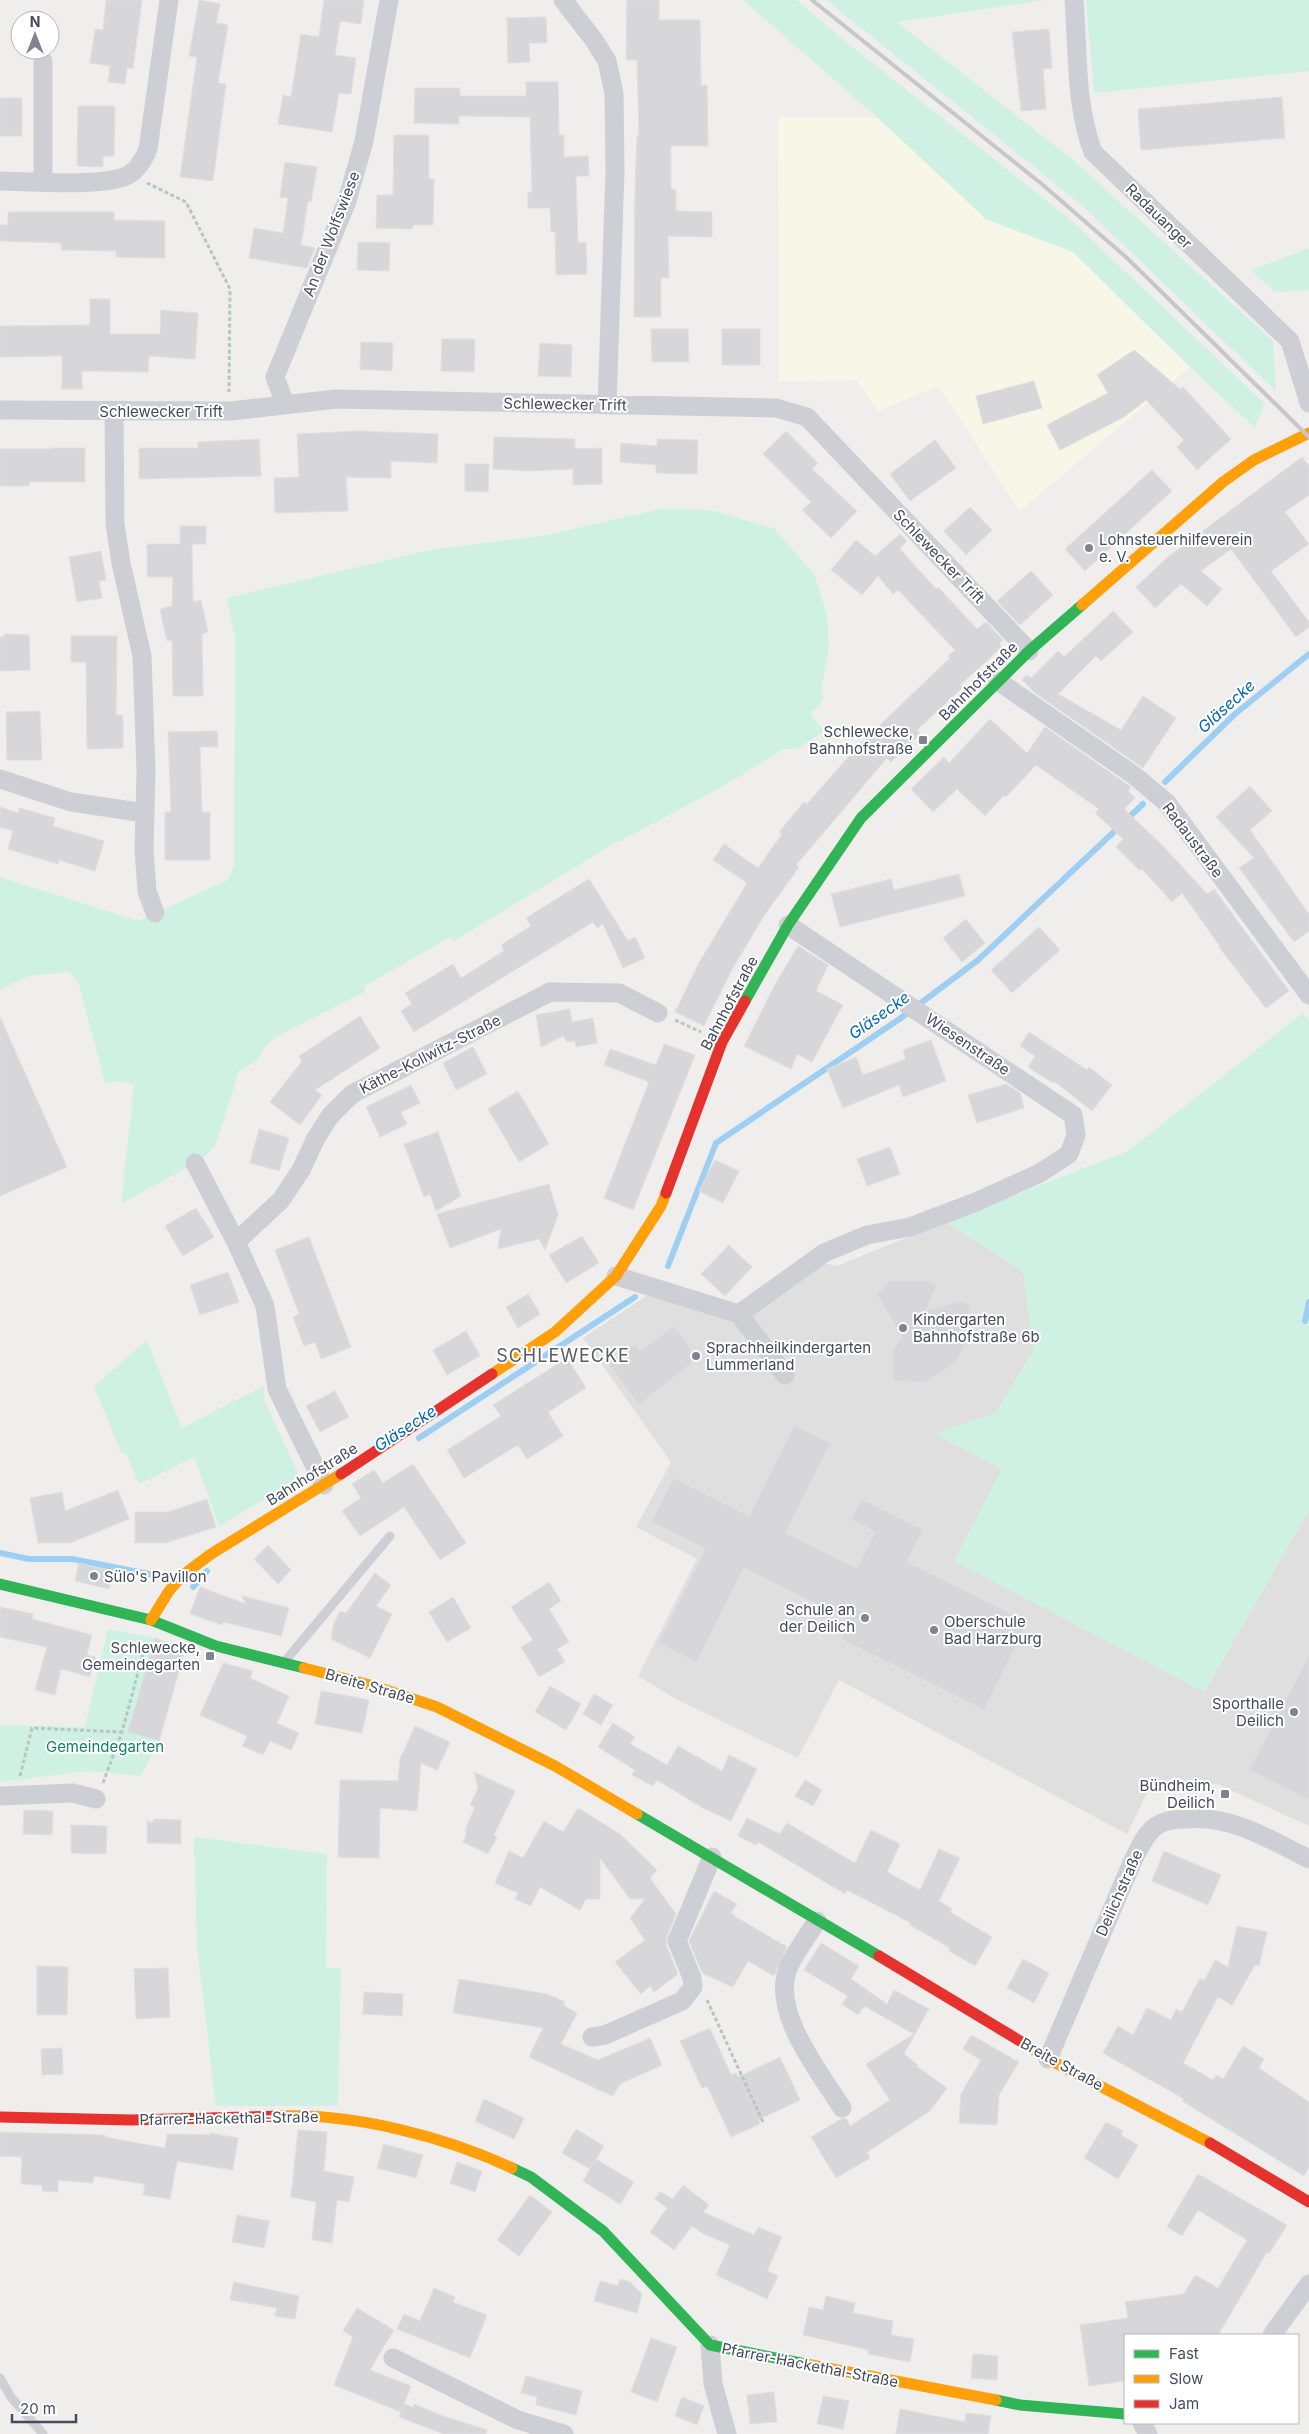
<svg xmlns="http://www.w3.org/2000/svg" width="1309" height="2434" viewBox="0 0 1309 2434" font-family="Inter,sans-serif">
<rect width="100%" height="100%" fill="#efeeed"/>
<!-- commercial -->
<path fill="#f7f6e7" d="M778,117L878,118L986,219L1073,252L1190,367L1020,511L938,386L879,411L856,380L779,382Z"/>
<!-- education -->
<path fill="#e0dfe0" d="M945,1222L1023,1271L1034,1350L996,1413L936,1434L1002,1469L1204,1692L1309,1510V1826L1217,1784L1152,1783L1127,1834L839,1680L798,1758L676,1699L638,1676L697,1559L636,1527L671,1462L583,1338L651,1293L736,1319L824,1263L837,1266Z"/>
<!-- green -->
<path fill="#cff1e3" d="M743,0H797L846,42L1071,220L1264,403L1255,428L1190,367L1073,252L986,219L878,118Z
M826,0H1045L897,22L1072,159L1273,341L1276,391L1084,207Z
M1086,0H1309V71L1094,93Z
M1309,248V290L1275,292L1251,270Z
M661,509L710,510L775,529L815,576L827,615L829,647L821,691L824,697L811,715L824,731L797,749H783L722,787L610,846L454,941L450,937L365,986L364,992L281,1034L268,1043L255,1062L239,1071L215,1146L202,1159L121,1204L134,1085L121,1081L105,1083L78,981L68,972L28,976L0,990V877L138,921L228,880L234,865L235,638L227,598L430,550L542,536Z
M1303,1013L1309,1021V1510L1204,1692L954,1561L1002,1469L935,1434L996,1413L1034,1350L1023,1271L945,1222L1128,1151Z
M147,1340L182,1428L264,1386V1399L300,1478L219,1526L194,1457L139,1484L126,1453H121L94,1386Z
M108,1629L155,1638L129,1732L159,1741L141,1776L88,1771L0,1782V1725L85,1727Z
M194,1837L327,1854L326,1968H341L338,2106H216L197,1948Z"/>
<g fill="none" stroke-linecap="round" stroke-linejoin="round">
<!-- stream -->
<path stroke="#9ecff3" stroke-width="6" d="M1165,782L1235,714L1309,654
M1126,820L1143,804
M668,1266L716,1143L901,1018L978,960L1119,827
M1305,1321L1309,1302
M419,1438L635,1297
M0,1553L29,1559H72L154,1575
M193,1587L207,1571"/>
</g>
<!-- building -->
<path fill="#d7d7d9" stroke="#dfdfe0" d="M106,0H142L133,69L127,68L125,84L108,82L110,66L90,63L95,29L103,30Z
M199,0L220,4L216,23L228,25L218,83L226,84L213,181L180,177L197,57L189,56Z
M324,0H364L361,24L340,21L335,55L356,58L351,94L339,93L332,132L278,124L283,95L291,97L301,34L319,37Z
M627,0H659V20H700L701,86L707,85L708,146H671V189L676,190V211L712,212V237L668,236L669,278H661V317H634L635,188L637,136H639L637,60H626Z
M546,17L547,43H529L530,62L508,63L507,18Z
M1049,29L1052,68L1043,69L1046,109L1021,111L1012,32Z
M526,82H558L559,135H564V157L588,156L589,176H576L578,243L586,242L587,274L556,275L555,232H551L550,208H528V192H532L530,117L459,116V124L414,123L415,88H460V96H526Z
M1282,97L1285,138L1141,150L1138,109Z
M0,98H22V136H0Z
M78,106H115L114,156H103V167L77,166Z
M394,135H429V179H434L433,225H413L412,229L376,228L377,195H393Z
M285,162L317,167L311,202L308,201L301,245L315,248L307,268L249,258L254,228L283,233L288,198L280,197Z
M8,212H114V220L165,221V258L116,257V251L61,250V243L0,241V225H8Z
M358,242L390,243L389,271L357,270Z
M90,299H110V334H160L161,310L198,313L195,359L149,356L148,372L82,371V389H62V356L0,357V326L90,325Z
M651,329H688L689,362H652Z
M722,329H760V365H722Z
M442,339H475L474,372L441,371Z
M361,342L393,343L392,371L360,369Z
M540,343L572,345L571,377L538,376Z
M1134,350L1180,389L1183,387L1231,439L1197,470L1177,447L1184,440L1146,400L1124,417L1060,450L1047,425L1108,393L1097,375Z
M1034,381L1042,408L983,424L976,396Z
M358,431L438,434L437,463L391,461V478L346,477L348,511L275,513L274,478L299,477L297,434Z
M786,431L818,463L812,469L857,511L831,538L802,510L811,502L763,454Z
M494,437L575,439V449L602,448V484L573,485V469L529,471L493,469Z
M259,439L261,476L139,479V448H198V442Z
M657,439L698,440L697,474L656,473V465L620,462L621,443L657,446Z
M935,440L956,468L910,501L890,474Z
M50,448H85V482H29V486H0V449H50Z
M1302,457L1309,466V495L1285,512L1309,544L1271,571L1309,622V627L1296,637L1231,549L1201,571L1222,589L1207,606L1181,584L1155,608L1136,587L1169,556Z
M465,464H489L488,492L465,491Z
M1152,470L1172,491L1085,571L1065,549Z
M970,507L992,530L966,555L944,531Z
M180,526H206V544H192L193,602L201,600L208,632L202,634L203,696H173L172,640L167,641L160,609L172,606L173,577H147V544H180Z
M900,534L907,541L900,549L936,589L938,587L977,629L986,622L1003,640L999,644L1002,647L960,685L963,687L917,730L920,734L891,762L887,758L796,865L799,867L764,916L733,968L704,1026L675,1012L700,961L747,883L713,860L724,844L758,868L782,834L779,832L804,802L807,804L858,746L950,658L948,656L955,650L898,590L893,594L878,576L862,595L831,570L856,540L875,556Z
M101,551L106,580L99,581L102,598L77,602L69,557Z
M1031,571L1053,595L1020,625L997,601Z
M1113,611L1133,632L1101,661L1096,656L1058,694L1121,730L1143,696L1176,718L1143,768L1035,693L1022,680L1026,675L1031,678L1058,651L1064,657Z
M4,634L29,635L30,670L0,671V637H4Z
M71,636H117L116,715H123V748L87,749L86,662H71Z
M40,711L42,760H7L6,712Z
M990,719L1027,753L1045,727L1131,787L1128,791L1135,798L1124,809L1164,847L1207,894L1214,889L1289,991L1266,1008L1219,947L1220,946L1182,893L1172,902L1142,869L1140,871L1116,847L1123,839L1095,813L1099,809L1036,765L1006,797L1004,795L985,816L957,789L933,812L911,789L944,757L949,763Z
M217,731L218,747H200L202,812H210V860H165V812H171L168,732Z
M1250,786L1272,811L1250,830L1309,914V931L1294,942L1239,868L1254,858L1216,817Z
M0,807L18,813L20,808L55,818L53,826L104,841L95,871L59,860L58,864L8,849L13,831L0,827Z
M959,874L965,896L840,927L831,894L891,879L894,890Z
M589,879L628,941L635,937L645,958L623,968L603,924L597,928L593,922L414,1032L401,1011L412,1004L405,993L453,964L461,978L504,951L501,945L531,926L526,918Z
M966,919L985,943L962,962L943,938Z
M1039,927L1060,950L1012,993L991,970Z
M798,946L828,965L816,991L843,1005L812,1062L797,1054L791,1069L744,1046L772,990Z
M570,1009L572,1022L593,1018L597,1043L576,1047L575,1041L567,1042L563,1036L541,1047L536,1015Z
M360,1016L380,1048L315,1090L322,1095L300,1125L270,1102L302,1061L299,1056Z
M0,1017L67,1167L0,1196Z
M1029,1032L1087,1070L1089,1067L1112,1085L1092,1111L1054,1081L1053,1083L1028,1067L1035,1056L1020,1046Z
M931,1040L946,1081L903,1097L899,1085L843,1108L827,1069L856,1057L863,1075L906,1059L903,1050Z
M664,1044L695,1055L633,1210L604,1198L649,1082L604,1065L610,1049L656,1065Z
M473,1047L487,1074L456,1090L443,1063Z
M1006,1084L1020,1093L1024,1108L977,1123L968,1095Z
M411,1085L420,1103L401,1112L407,1124L380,1137L366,1107Z
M518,1091L549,1144L519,1162L488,1109Z
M259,1129L289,1138L279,1171L250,1163Z
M438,1132L461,1196L436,1211L430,1194L424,1197L404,1144Z
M890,1147L900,1174L867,1186L857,1159Z
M715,1160L739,1171L723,1203L699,1191Z
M549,1184L558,1215L545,1250L539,1239L498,1249L501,1229L450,1248L437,1214Z
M196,1208L214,1237L183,1256L165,1226Z
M582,1236L599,1263L566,1283L549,1255Z
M309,1237L351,1347L321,1359L315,1342L304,1346L293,1317L299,1314L275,1250Z
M729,1245L752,1267L725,1296L701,1274Z
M228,1272L239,1302L200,1315L190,1285Z
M889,1281H927L937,1285L926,1311L959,1301L969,1304L970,1334L957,1361L925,1383L893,1381V1350L902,1337L877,1294Z
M528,1294L540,1314L518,1328L506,1307Z
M674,1326L698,1358L639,1405L608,1363L635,1344L640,1351Z
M466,1331L480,1356L447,1375L433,1350Z
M567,1358L586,1388L548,1412L563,1436L527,1459L518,1445L464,1478L447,1450L501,1416L493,1405Z
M335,1391L349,1417L320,1432L306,1406Z
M794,1425L831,1443L786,1533L857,1568L875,1532L851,1519L861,1499L923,1530L907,1562L1028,1622L984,1710L841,1639L850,1621L744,1568L697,1662L658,1643L705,1549L651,1522L673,1478L749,1516Z
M413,1464L466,1543L440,1560L404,1507L360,1536L342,1511L361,1498L352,1484L374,1470L383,1483Z
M118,1490L129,1519L70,1543H38L30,1498L62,1492L65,1511Z
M207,1499L216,1527L165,1543H135V1512H168Z
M268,1545L291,1570L278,1584L254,1559Z
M79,1563L113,1571L109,1589L75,1581Z
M375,1573L391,1585L376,1606L392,1614L370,1658L331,1639L334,1623L340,1611L346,1613Z
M549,1582L561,1601L549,1609L569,1642L557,1649L565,1662L539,1677L521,1647L533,1640L511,1607Z
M200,1587L246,1604L242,1596L289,1608L281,1636L223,1622L222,1625L190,1614Z
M453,1597L471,1628L447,1642L429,1612Z
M0,1607L33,1614L32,1619L92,1635L87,1655L96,1657L90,1677L61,1669L55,1695L35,1690L47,1647L0,1637Z
M155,1638L185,1650L159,1741L128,1732Z
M1309,1655V1800L1249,1770Z
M223,1663L253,1671L250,1678L289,1696L277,1723L299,1733L291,1750L270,1741L263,1755L242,1746L247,1736L200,1715Z
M550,1686L581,1704L566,1730L535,1712Z
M321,1691L369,1700L362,1733L315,1724Z
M594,1694L613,1705L601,1725L583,1714Z
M613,1723L635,1737L630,1744L667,1765L678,1746L722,1771L729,1755L757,1769L731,1821L703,1808L657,1780L653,1786L632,1775L635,1770L598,1747Z
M415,1726L450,1742L437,1770L421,1763L417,1811L380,1808L379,1858L338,1857L340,1780L398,1781L400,1759Z
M474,1772L515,1791L494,1835L497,1837L488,1854L463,1842L466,1836V1828L475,1807L470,1805L478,1788Z
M805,1780L822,1790L813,1806L795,1796Z
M578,1808L620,1834L657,1870L650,1878L676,1914L667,1937L666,1945L678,1974L654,1992L650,1986L641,1994L615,1962L645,1940L630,1918L645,1899H630L600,1858V1899H586L580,1910L540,1887L531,1906L515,1899L518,1893L495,1883L509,1851L523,1858L544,1821L563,1832Z
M24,1810L53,1811L52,1835L23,1834Z
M747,1818L780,1834L787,1823L855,1863L871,1830L900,1844L887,1872L920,1890L939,1849L960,1858L939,1901L952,1909L950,1912L992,1937L975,1966L949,1951L950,1948L910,1925L911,1923L847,1890L845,1894L758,1842L756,1845L738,1836Z
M154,1819L181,1820V1844L147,1843V1821L152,1823Z
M71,1825L107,1826L106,1854L71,1853Z
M1164,1851L1221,1875L1208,1905L1152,1881Z
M714,1891L737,1904L731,1913L736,1917L787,1947L774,1976L748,1961L733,1987L702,1973L689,1941Z
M1237,1926L1267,1932L1259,1966L1255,1965L1232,2005L1218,1997L1183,2063L1213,2080L1216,2075L1223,2079L1243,2046L1264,2059L1259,2068L1309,2102V2167L1304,2176L1182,2101L1184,2099L1103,2053L1118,2026L1133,2035L1147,2008L1171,2020L1176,2009L1182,2012L1200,1978L1204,1981L1215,1960L1228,1967Z
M821,1943L859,1966L851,1979L887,2004L894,1990L929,2009L904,2054L918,2065L916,2066L947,2088L930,2111L867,2152L870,2158L836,2178L811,2137L841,2119L846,2118L850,2126L890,2100L866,2064L914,2034L864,2006L858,2015L842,2004L848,1996L804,1970Z
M1023,1959L1049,1973L1034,2003L1007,1988Z
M37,1966L68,1967L67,2015H37Z
M168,1968L170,2017L136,2019L134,1969Z
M459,1979L547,1994L565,2002L563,2005L577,2013L561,2044L598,2060L650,2038L662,2065L620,2084L613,2096L597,2089L529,2057L543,2028L453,2013Z
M364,1992L403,1994L402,2016L363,2014Z
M710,2028L731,2075L736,2073L738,2077L780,2057L800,2100L758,2120L760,2124L731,2137L707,2086L702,2088L680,2041Z
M971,2035L1019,2062L999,2095L997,2125L959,2123L961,2094L981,2060L963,2049Z
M62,2048L63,2074L42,2075L41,2049Z
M484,2099L524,2118L514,2139L475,2121Z
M1106,2122L1123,2131L1121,2135L1138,2145L1118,2179L1084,2158Z
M576,2129L604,2146L590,2169L562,2153Z
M298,2130L327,2132L324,2171L354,2177L349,2202L337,2200L332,2243L312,2240L316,2202L291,2197Z
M0,2132L105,2135V2137L165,2148L167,2134L210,2135V2133L238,2138L233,2170L177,2161L170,2199L143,2195L145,2184L94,2176L93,2183L58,2180V2192L42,2191V2185L21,2184L22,2157L0,2156Z
M384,2144L423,2155L416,2178L377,2168Z
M596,2159L634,2182L620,2204L583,2181Z
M457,2162L482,2171L475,2192L450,2183Z
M1198,2174L1287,2225L1269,2254L1267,2252L1218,2335H1125V2381L1089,2386L1080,2325L1128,2318L1125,2302L1184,2294L1195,2275L1218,2288L1247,2240L1198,2210L1182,2236L1167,2227Z
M683,2185L709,2205L703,2212L754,2235L758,2227L782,2237L767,2271L778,2276L767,2299L716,2275L730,2245L702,2233L692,2226L674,2250L650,2232L667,2208L655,2199L660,2192L673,2199Z
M530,2195L552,2212L519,2256L497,2240Z
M237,2215L269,2221L264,2248L232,2242Z
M620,2279L630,2282L642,2294L637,2313L594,2301L600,2281L618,2286Z
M234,2282L299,2296L295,2319L275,2316L277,2308L230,2300Z
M434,2288L455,2297L453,2302L487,2315L470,2358L397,2329L404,2314L420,2321Z
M826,2296L855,2303L853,2313L893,2321L891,2335L914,2339L910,2362L868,2354L869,2350L803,2335L809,2307L823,2310Z
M357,2308L394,2330L370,2370L411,2386L401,2412L334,2385L353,2337L343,2331Z
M651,2338L677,2347L657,2402L631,2392Z
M973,2354L998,2356L997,2380L971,2378Z
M526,2376L582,2391L576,2415L536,2405L537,2397L521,2393Z
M774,2392L777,2422L750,2424L747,2395Z
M823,2396L849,2401L843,2429L817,2424Z
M682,2397L704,2406L697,2425L675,2416Z
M404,2404L413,2407L414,2404L440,2415L487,2430L486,2434H444L399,2417Z
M900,2409L965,2422L966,2413L991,2416L988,2434H896Z"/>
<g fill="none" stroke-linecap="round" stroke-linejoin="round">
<!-- path -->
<path stroke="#b7c5c4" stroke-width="3" stroke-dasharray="4 2.5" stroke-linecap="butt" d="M147,183L186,202L230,289L229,392
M675,1020L701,1032
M20,1776L32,1728L122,1732
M103,1783L122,1732L146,1643
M707,2000L763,2122"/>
<!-- lane -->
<path stroke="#cecfd4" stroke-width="9" d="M286,1660L390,1536
M0,2378L11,2397L43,2434"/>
<!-- street -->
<path stroke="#cecfd4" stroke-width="19" d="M563,0L594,40L607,61L614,93L615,171L607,405
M1074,0C1078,50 1075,105 1093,152L1290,341L1309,403
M43,61V181
M0,181C29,181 108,188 130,174C139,168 144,159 148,149L169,0
M285,404L275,377L347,201L364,141L389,0
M0,410L231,411L336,399L776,408L807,417L1029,651
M114,411L115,524L121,563L142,656L146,771L144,850L147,891L155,913
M998,681L1135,776L1167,803L1309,995
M0,779L71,802L145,813
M195,1163L236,1242L265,1306L277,1389L324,1485
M236,1242L281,1200L301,1170L316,1138L330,1116L352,1094L550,992L619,993L658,1013
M616,1276L739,1314L785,1375
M739,1314L824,1253L867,1235L910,1227L976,1202L1040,1173L1069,1154L1076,1135L1073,1115L788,925
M0,1796L73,1793L96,1799
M817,1921C808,1935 797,1950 789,1966C769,2011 820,2072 842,2108
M592,2037L605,2035L682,2001L693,1987L692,1978L677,1941L712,1857
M1048,2059L1134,1858C1140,1847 1146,1833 1156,1826C1165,1820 1176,1819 1186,1819C1232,1815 1269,1839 1309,1859
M1272,2335L1309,2284
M710,2345L713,2384L727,2434
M393,2358L518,2420L564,2434
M1142,2423L1148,2434"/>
<!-- fast -->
<path stroke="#30b455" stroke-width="11" d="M745,1001L788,925L861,818L1029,651L1082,605
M0,1584L151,1620L216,1646L304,1668
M637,1814L879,1956
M512,2168L531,2177L603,2231L710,2345L806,2364
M996,2400L1020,2405L1125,2414"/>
<!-- slow -->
<path stroke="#ff9f0a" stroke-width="11" d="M1082,605L1223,482L1254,460L1309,433
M492,1374L555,1332L616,1276L661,1206L666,1193
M151,1620L169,1591L183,1575L211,1554L341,1474
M304,1668L374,1686L437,1707L555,1766L637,1814
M1025,2044L1048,2059L1210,2143
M283,2116C356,2114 446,2137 512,2168
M806,2364L996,2400"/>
<!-- jam -->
<path stroke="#e5322d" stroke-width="11" d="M666,1193L722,1042L745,1001
M341,1474L492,1374
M879,1956L1025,2044
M0,2117L131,2120L283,2116
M1210,2143L1309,2202"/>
<!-- rail -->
<path stroke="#c6c7ca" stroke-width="4" d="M812,0L1043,185L1127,258L1309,437"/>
</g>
<!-- markers -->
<g fill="#7f848f" stroke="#fff" stroke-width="2">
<circle cx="1089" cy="548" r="5"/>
<rect x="918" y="735" width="10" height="10" rx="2.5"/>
<circle cx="903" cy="1328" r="5"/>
<circle cx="696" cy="1356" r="5"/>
<circle cx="94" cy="1576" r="5"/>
<circle cx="865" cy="1618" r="5"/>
<circle cx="934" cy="1630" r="5"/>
<rect x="205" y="1651" width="10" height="10" rx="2.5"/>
<circle cx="1294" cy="1712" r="5"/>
<rect x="1220" y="1789" width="10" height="10" rx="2.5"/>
</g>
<g text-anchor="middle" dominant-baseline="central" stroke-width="4" stroke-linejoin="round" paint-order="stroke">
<!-- street labels -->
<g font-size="15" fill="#434b5c" stroke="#fff">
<text transform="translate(1159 216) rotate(44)">Radauanger</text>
<text transform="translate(331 234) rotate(-69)">An der Wolfswiese</text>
<text transform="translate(565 404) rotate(1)">Schlewecker Trift</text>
<text x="161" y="411">Schlewecker Trift</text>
<text transform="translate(939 556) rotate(46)">Schlewecker Trift</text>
<text transform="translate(978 681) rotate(-45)">Bahnhofstraße</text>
<text transform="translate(1193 840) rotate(53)">Radaustraße</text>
<text transform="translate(729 1003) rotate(-62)">Bahnhofstraße</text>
<text transform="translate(968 1044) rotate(34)">Wiesenstraße</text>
<text transform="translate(430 1054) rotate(-27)">Käthe-Kollwitz-Straße</text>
<text transform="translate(312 1474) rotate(-32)">Bahnhofstraße</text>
<text transform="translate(370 1686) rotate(16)">Breite Straße</text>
<text transform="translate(1119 1893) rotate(-66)">Deilichstraße</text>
<text transform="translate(1062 2064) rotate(29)">Breite Straße</text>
<text transform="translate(229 2118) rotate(-1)">Pfarrer-Hackethal-Straße</text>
<text transform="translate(810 2365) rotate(11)">Pfarrer-Hackethal-Straße</text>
</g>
<!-- poi labels -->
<g font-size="15" fill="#434b5c" stroke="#fff" text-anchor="start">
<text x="1099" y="539">Lohnsteuerhilfeverein<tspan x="1099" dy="17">e. V.</tspan></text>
<text x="913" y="731" text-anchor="end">Schlewecke,<tspan x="913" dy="17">Bahnhofstraße</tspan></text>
<text x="913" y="1319">Kindergarten<tspan x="913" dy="17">Bahnhofstraße 6b</tspan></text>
<text x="706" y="1347">Sprachheilkindergarten<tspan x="706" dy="17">Lummerland</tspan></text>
<text x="104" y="1576">Sülo's Pavillon</text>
<text x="855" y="1609" text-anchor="end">Schule an<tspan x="855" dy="17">der Deilich</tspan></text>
<text x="944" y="1621">Oberschule<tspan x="944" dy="17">Bad Harzburg</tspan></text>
<text x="200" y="1647" text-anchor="end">Schlewecke,<tspan x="200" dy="17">Gemeindegarten</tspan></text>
<text x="1284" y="1703" text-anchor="end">Sporthalle<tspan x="1284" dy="17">Deilich</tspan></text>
<text x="1215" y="1785" text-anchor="end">Bündheim,<tspan x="1215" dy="17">Deilich</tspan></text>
</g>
<!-- park labels -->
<g font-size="15" fill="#0d8462" stroke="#fff">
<text x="105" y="1746">Gemeindegarten</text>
</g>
<!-- water labels -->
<g font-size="16" font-style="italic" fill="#0066b1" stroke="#fff">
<text transform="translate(1226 706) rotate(-42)">Gläsecke</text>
<text transform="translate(879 1015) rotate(-35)">Gläsecke</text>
<text transform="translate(405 1428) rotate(-33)">Gläsecke</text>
</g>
<!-- quarter labels -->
<g font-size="18" letter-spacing="1" fill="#585b62" stroke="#fff">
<text x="563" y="1355">SCHLEWECKE</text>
</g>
</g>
<!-- legend -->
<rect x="1124" y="2334" width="175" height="90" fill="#ffffff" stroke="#b4b7be"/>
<rect x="1134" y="2350" width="25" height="8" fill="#30b455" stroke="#b4b7be"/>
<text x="1169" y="2359" font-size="15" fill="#434b5c">Fast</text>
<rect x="1134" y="2375" width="25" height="8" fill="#ff9f0a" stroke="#b4b7be"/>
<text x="1169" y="2384" font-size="15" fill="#434b5c">Slow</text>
<rect x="1134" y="2400" width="25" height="8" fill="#e5322d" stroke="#b4b7be"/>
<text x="1169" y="2409" font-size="15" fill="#434b5c">Jam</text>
<!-- north arrow -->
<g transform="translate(35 35)"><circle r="24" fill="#ffffff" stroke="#b4b7be"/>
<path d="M0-4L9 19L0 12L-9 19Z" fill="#7f848f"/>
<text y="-8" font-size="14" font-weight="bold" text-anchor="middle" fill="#434b5c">N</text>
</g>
<!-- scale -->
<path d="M12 2414v8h64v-8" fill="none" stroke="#434b5c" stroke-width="2.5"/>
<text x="20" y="2414" font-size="15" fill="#434b5c" stroke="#ffffff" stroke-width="4" paint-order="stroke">20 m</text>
</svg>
